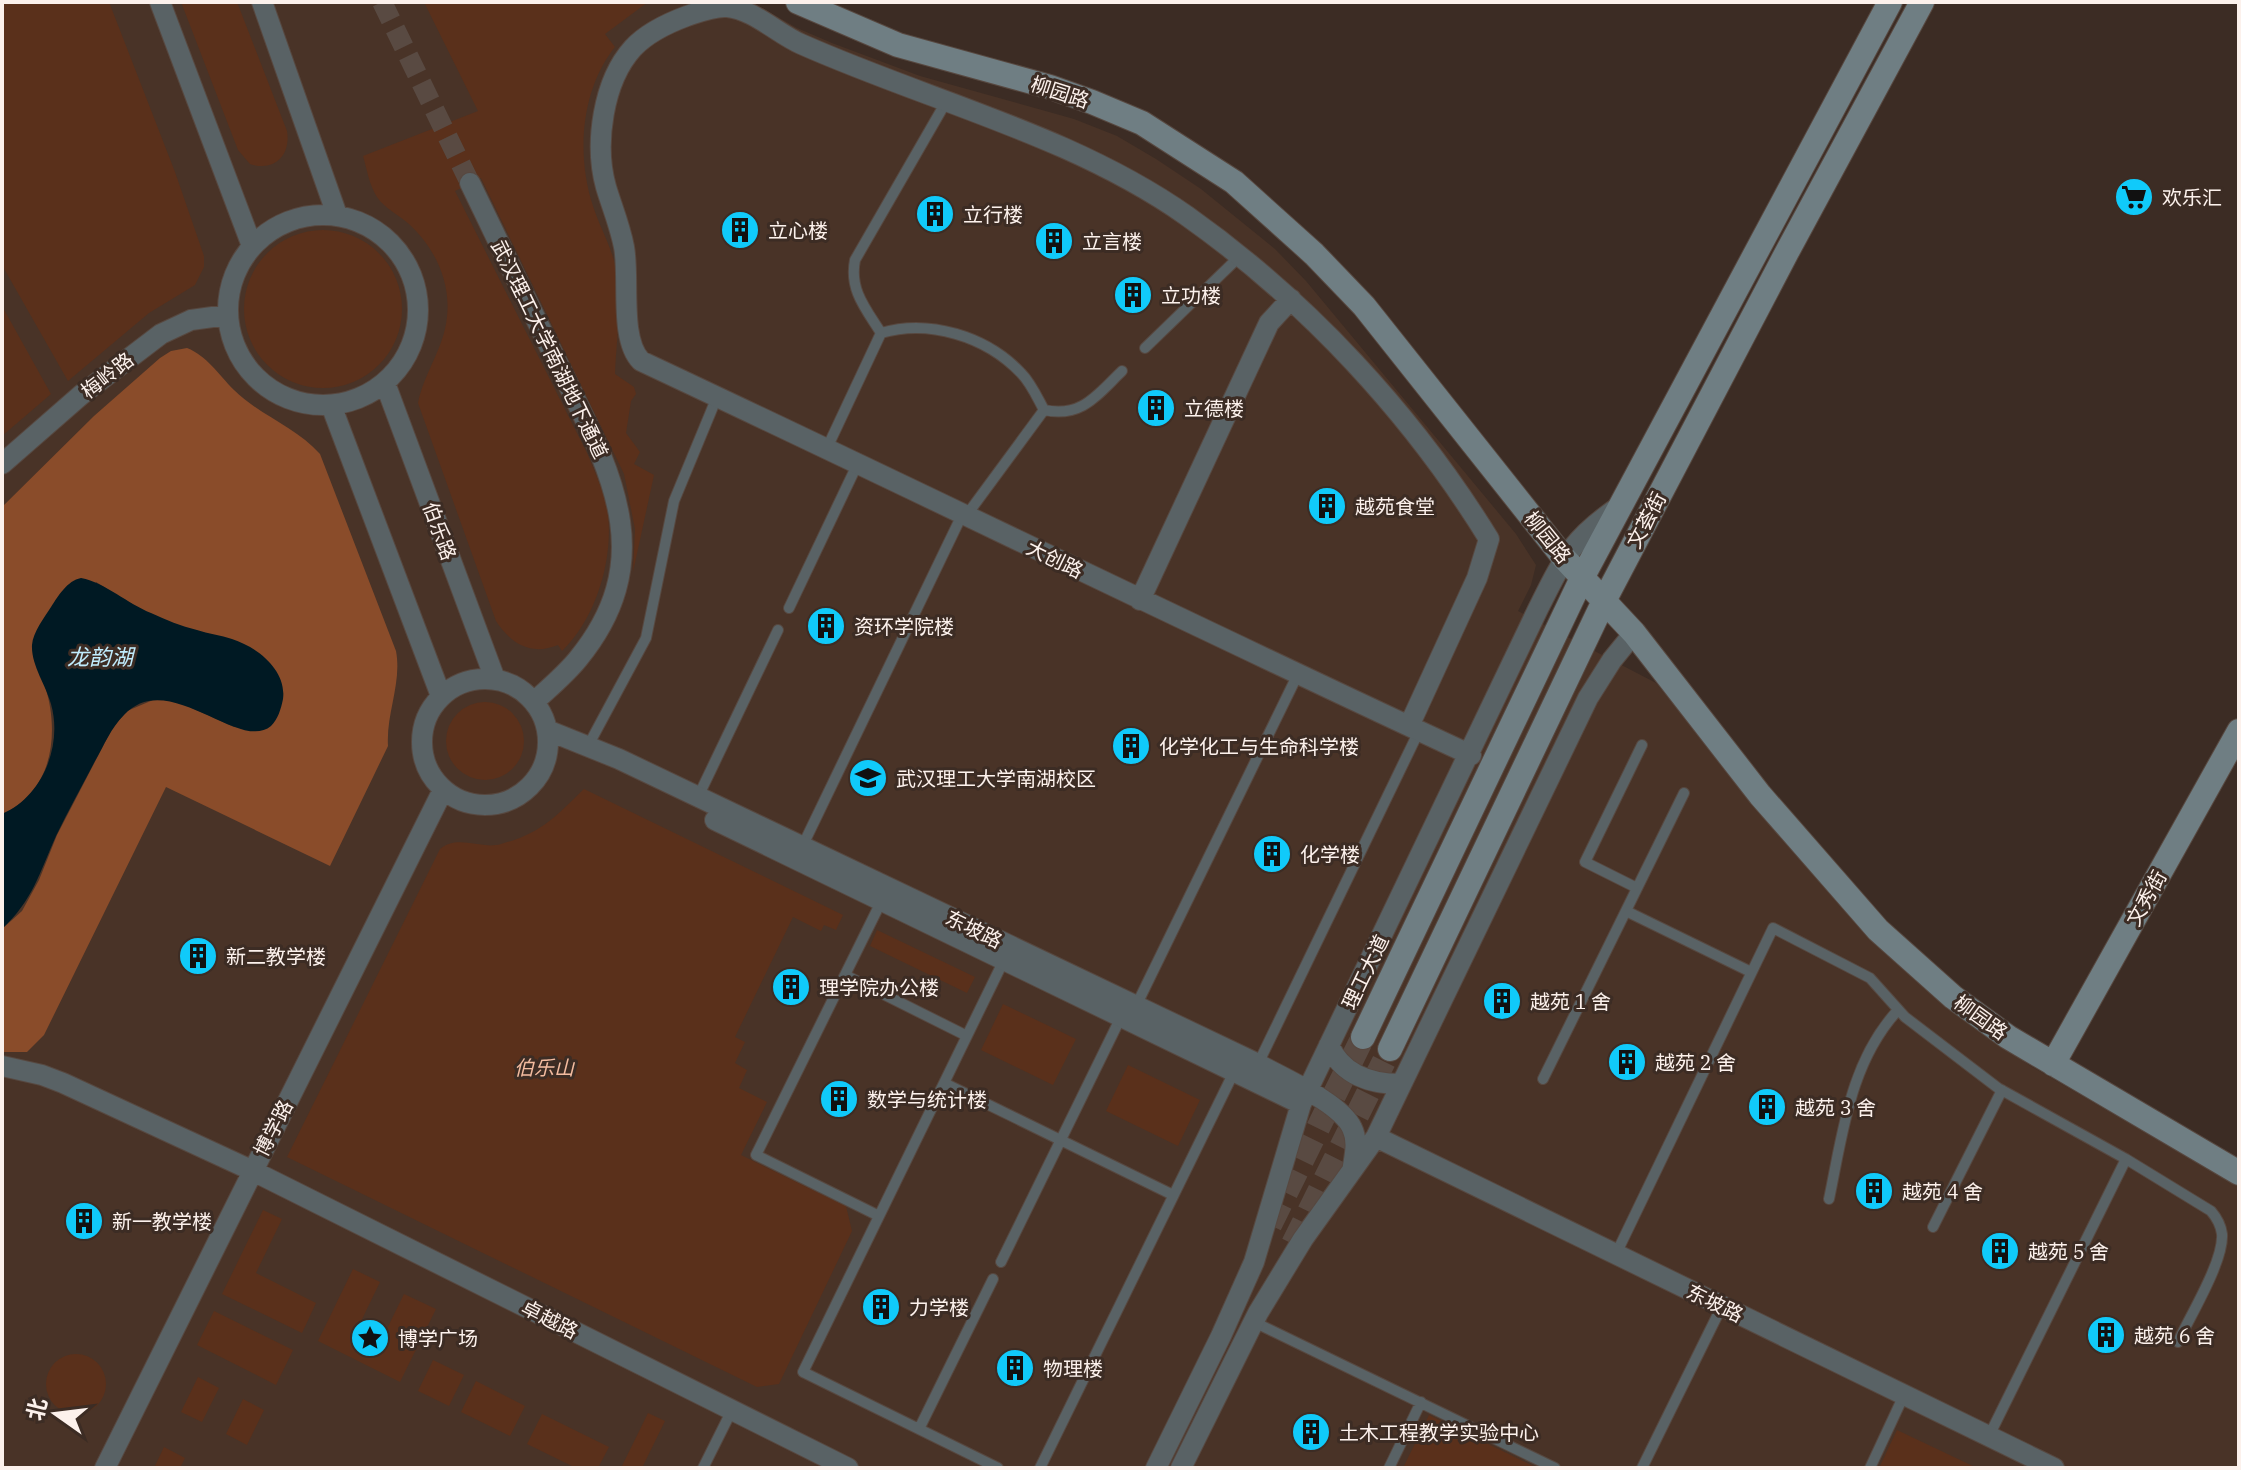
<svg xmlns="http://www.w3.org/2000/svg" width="2241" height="1470" viewBox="0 0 2241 1470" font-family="'IBM Plex Serif','Noto Sans SC',serif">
<rect width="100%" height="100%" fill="#3c2c24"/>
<!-- built -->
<path fill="#493327" d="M2,2H752L797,28L832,43L920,76L1074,119L1117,136L1156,159L1201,189L1275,249L1306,281L1516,534L1536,565L1531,585L1518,611L1656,683L1814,874L1896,962L1931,994L2029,1065L2239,1187V1468H2Z"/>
<!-- green -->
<path fill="#5a301b" d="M2,2H109L175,172L204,256V267L195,285L149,313L68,381L2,265Z
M181,2H237L287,131C291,156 274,172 250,164L238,150Z
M424,2H648L605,34L615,47C581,89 576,155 593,206C601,231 613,248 617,275C622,305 616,344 615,374L634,387L636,394L631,401L626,433L640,452L634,464L654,475L633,572L635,529L624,474L481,178L455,191L588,455C595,472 603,490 607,508C615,555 597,618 562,651L558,645C531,656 511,644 496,621L418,403C424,373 444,348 447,317C451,282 435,248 409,224C399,215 384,208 377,197C369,185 367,169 363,156L478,111Z
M244 309a79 79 0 1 1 158 0a79 79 0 1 1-158 0Z
M2,306L51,394L2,436Z
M446 741a39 39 0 1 1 78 0a39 39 0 1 1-78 0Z
M584,789L843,915L836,930L824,925L821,931L793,917L735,1037L745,1042L735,1063L747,1070L739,1088L767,1102L741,1155L846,1206L852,1231L779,1384L757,1387L287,1157L440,849C458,834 481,850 501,844C542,833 555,817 584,789Z
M877,930L975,977L967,993L870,946Z
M1003,1004L1076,1039L1053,1085L981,1050Z
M1128,1065L1200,1100L1178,1146L1106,1111Z
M263,1210L282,1219L256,1273L316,1303L302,1333L222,1294Z
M353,1269L380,1282L351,1342L375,1353L404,1294L436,1309L400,1382L318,1341Z
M214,1311L293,1350L276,1385L197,1345Z
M46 1384a30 30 0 1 1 60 0a30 30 0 1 1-60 0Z
M433,1360L464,1375L449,1406L418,1391Z
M198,1377L219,1388L202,1422L181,1412Z
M476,1381L525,1406L510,1436L461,1412Z
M243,1399L264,1410L247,1445L226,1434Z
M648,1413L665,1421L642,1468H621Z
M542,1414L609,1447L598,1468H576L527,1444Z
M1429,1415L1537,1468H1403Z
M1897,1430L1977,1468H1879Z
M164,1447L185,1458L180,1468H154Z"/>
<!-- forest -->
<path fill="#8a4c2a" d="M187,348C207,356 218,374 234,390C259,415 296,427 320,454L396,651C402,683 386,713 388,746L330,866L166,787L44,1035L27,1052H2V929L22,911L39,880L57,835L113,727L127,711L153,700H164L181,703L234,727L266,729L263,657C235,637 211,636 180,626C150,616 123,599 96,582L45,686C60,733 53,792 2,814V507L94,416L160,358L171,351Z"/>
<!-- water -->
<path fill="#001923" d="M81,578C106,583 128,604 151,613C166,620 181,626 197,630C208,634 221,635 232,639C257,647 287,670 283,699C281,709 278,719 271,726C239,753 168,667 124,715C111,728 104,745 95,761C82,786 68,811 56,836C39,874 33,900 2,929V814C42,797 63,746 51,704C46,685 31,665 32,645C33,632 44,618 51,607C59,595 67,581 81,578Z"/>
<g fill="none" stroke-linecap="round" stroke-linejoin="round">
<!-- street-tunnel -->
<path stroke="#594a42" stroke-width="20" stroke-dasharray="20 10" stroke-linecap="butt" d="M382,2L470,183"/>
<!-- secondary-tunnel -->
<path stroke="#594a42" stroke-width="24" stroke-dasharray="24 12" stroke-linecap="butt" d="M1270,1225L1363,1037
M1293,1244L1390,1049"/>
<!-- lane casing -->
<g stroke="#574840" stroke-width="12">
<path id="lane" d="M881,333C866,309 849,290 855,260L946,102
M1145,348L1239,257
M1044,410C1082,418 1097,395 1122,371
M827,448L881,333C929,319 986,336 1021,373C1031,383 1037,397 1044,410
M966,516L1044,410
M789,608L858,463
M588,746L646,638L674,501L717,397
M698,797L778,630
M802,847L962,515
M1637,888L1585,862L1642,745
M1626,911L1751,972
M845,975L967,1036
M1136,1006L1298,674
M1258,1064L1419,731
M1543,1079L1684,793
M944,1083L1173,1195
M1829,1199C1843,1132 1850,1062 1898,1010
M879,1216L756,1155L882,900
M1933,1227L2002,1090
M1616,1254L1773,928L1870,978L1905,1017L1998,1088L2126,1159L2211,1211C2217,1218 2221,1226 2222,1234C2224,1261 2190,1316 2178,1342
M1001,1262L1121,1017
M1254,1322L1555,1468
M919,1429L993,1279
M1989,1436L2126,1159
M703,1468L732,1410
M998,1468L803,1372L1004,960
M1040,1468L1234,1072
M1389,1468L1421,1402
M1642,1468L1722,1306
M1870,1468L1904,1395"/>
</g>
<!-- street casing -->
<g stroke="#574840" stroke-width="22">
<path id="street" d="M160,2L252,246
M262,2L337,215
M470,183C501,247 532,312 564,376C612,474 659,560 578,659C565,675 549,688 534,702
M228 310a95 95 0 1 1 190 0a95 95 0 1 1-190 0Z
M385,383L495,679
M331,405L441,696
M2,464L81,395L161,334L191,320L227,315
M1140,600L1269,323L1291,299
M422 742a63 63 0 1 1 126 0a63 63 0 1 1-126 0Z
M1409,726L1477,578L1489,539C1412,414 1307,301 1187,216C1072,135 929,101 801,44C778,34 753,9 727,7C714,6 699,12 687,16C668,23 647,33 633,48C603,81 594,144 606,187C612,207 620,226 624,247C630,278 619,339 641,361C918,491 1193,626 1471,755
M547,730L619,759L1258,1064C1283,1078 1341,1103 1352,1128C1358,1140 1355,1154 1353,1166
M715,820L1301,1104
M1329,1045C1342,1075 1371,1084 1401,1084
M2,1066L42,1075L63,1083L251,1170L848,1468
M1376,1137L2054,1468
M105,1468L443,790
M1156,1468L1221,1336L1254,1262L1301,1104L1538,609C1564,557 1573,537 1623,504
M1181,1468L1258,1313L1303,1239L1376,1137L1588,698L1612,660L1634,633"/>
</g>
<!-- secondary casing -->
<g stroke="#574840" stroke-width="26">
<path id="secondary" d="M798,2L898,45L1050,87L1092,102L1142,123L1234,182L1314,254L1364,306L1564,558L1634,633L1760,795L1878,930L1953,997L2008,1037L2239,1173
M1363,1037L1582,578L1890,2
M1390,1049L1604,601L1787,252L1922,2
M2053,1064L2239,731"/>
</g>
<!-- lane -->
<use href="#lane" stroke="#596265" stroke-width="10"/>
<!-- street -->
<use href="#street" stroke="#596265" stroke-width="20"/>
<!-- secondary -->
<use href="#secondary" stroke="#6f7e83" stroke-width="24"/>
</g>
<!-- icons -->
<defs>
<g id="supermarket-disc" transform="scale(2)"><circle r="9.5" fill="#10cafa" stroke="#3c2c24"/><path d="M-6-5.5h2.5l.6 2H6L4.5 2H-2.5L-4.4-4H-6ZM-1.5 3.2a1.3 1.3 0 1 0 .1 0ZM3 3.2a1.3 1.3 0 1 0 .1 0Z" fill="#111"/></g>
<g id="building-disc" transform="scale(2)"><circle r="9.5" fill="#10cafa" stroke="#3c2c24"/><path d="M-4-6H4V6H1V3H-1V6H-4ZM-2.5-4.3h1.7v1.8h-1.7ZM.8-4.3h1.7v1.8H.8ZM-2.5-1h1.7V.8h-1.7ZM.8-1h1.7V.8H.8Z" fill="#111"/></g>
<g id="university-disc" transform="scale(2)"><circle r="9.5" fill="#10cafa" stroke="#3c2c24"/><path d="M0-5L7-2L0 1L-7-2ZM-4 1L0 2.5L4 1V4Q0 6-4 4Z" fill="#111"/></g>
<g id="sight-disc" transform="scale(2)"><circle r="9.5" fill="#10cafa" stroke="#3c2c24"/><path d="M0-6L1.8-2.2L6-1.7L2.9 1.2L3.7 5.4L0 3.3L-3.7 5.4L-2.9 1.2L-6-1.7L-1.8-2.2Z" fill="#111"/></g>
</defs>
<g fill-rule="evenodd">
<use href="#supermarket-disc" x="2134" y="197"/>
<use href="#building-disc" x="935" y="214"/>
<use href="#building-disc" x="740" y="230"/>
<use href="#building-disc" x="1054" y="241"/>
<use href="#building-disc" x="1133" y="295"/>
<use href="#building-disc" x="1156" y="408"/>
<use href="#building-disc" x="1327" y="506"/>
<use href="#building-disc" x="826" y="626"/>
<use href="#building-disc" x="1131" y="746"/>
<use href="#university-disc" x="868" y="778"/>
<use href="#building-disc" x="1272" y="854"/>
<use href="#building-disc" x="198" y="956"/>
<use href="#building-disc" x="791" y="987"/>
<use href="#building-disc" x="1502" y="1001"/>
<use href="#building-disc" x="1627" y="1062"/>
<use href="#building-disc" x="839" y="1099"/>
<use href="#building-disc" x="1767" y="1107"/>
<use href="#building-disc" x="1874" y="1191"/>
<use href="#building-disc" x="84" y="1221"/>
<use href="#building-disc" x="2000" y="1251"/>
<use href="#building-disc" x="881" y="1307"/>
<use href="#building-disc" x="2106" y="1335"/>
<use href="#sight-disc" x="370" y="1338"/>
<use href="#building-disc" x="1015" y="1368"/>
<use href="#building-disc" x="1311" y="1432"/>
</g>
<g text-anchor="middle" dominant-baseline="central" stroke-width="6" stroke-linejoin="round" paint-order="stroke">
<!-- street labels -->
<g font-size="20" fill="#fcf1ec" stroke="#3c2c24">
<text transform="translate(1060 92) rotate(18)">柳园路</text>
<text transform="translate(550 349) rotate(64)">武汉理工大学南湖地下通道</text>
<text transform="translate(107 375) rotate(-38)">梅岭路</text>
<text transform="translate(1646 520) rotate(-62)">文荟街</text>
<text transform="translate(440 531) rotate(70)">伯乐路</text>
<text transform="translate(1548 537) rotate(51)">柳园路</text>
<text transform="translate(1055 559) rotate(26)">大创路</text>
<text transform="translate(2146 898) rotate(-61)">文秀街</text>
<text transform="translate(974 929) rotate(26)">东坡路</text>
<text transform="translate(1365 972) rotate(-64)">理工大道</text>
<text transform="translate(1981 1017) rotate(36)">柳园路</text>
<text transform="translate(273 1128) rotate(-63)">博学路</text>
<text transform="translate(1715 1303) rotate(26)">东坡路</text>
<text transform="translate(550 1319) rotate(27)">卓越路</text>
</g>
<!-- poi labels -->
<g font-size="20" fill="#fcf1ec" stroke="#3c2c24" text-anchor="start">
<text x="2162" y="197">欢乐汇</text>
<text x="963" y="214">立行楼</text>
<text x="768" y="230">立心楼</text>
<text x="1082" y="241">立言楼</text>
<text x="1161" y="295">立功楼</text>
<text x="1184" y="408">立德楼</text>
<text x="1355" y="506">越苑食堂</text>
<text x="854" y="626">资环学院楼</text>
<text x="1159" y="746">化学化工与生命科学楼</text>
<text x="896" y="778">武汉理工大学南湖校区</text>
<text x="1300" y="854">化学楼</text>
<text x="226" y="956">新二教学楼</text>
<text x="819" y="987">理学院办公楼</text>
<text x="1530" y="1001">越苑 1 舍</text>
<text x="1655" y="1062">越苑 2 舍</text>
<text x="867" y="1099">数学与统计楼</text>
<text x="1795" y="1107">越苑 3 舍</text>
<text x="1902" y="1191">越苑 4 舍</text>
<text x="112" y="1221">新一教学楼</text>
<text x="2028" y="1251">越苑 5 舍</text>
<text x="909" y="1307">力学楼</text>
<text x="2134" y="1335">越苑 6 舍</text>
<text x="398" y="1338">博学广场</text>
<text x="1043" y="1368">物理楼</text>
<text x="1339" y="1432">土木工程教学实验中心</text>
</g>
<!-- park labels -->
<g font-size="20" font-style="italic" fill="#f3bb9f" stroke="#3c2c24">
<text x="544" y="1067">伯乐山</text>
</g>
<!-- water labels -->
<g font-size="22" font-style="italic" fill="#c0ecfd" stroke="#3c2c24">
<text x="100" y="656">龙韵湖</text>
</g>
</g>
<!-- border -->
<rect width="2241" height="1470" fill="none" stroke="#fcf1ec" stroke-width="8"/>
<!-- north arrow -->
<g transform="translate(56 1414) rotate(284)" stroke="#3c2c24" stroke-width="6" paint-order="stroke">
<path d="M0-6L14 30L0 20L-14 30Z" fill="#fcf1ec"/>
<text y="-12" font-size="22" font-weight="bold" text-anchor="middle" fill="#fcf1ec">北</text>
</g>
</svg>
